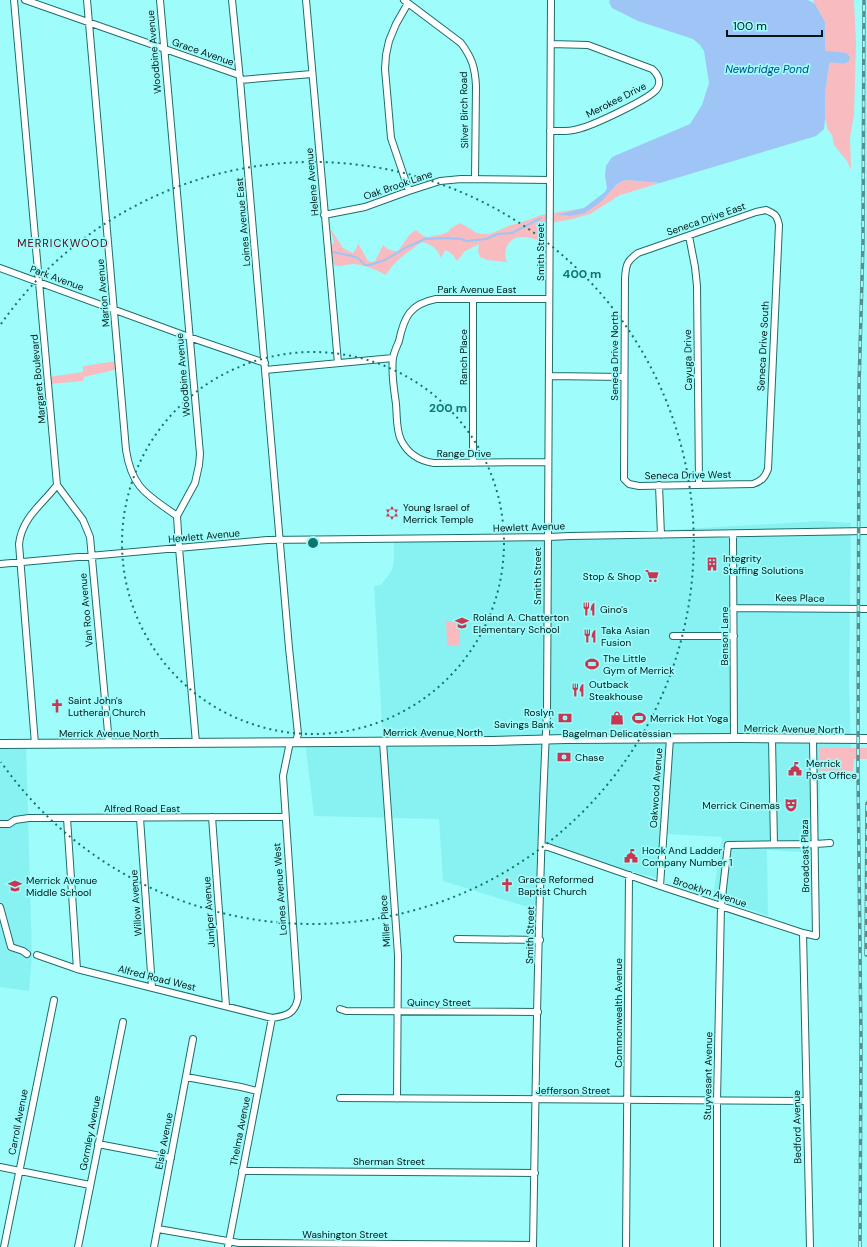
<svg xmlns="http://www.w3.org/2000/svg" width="867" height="1247" viewBox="0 0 867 1247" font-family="'DM Sans',sans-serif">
<rect width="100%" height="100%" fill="#9efdfb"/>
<!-- built -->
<path fill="#88f2f2" d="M821,521L851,523L849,681L851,748H819L820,771L819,853L767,850L768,916L713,897L722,837L666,834L664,880L542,847L540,911L443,881L439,819L314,816L305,742L383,741L374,586L381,585L392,570L394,560V539L548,537Z
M0,744H26L32,955L29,991L0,987Z"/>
<!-- green -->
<path fill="#f8bbbf" d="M814,0H854L856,43L854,115L850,138L851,170L847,161L834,145L832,135L828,130L825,119V93L829,65L831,57L830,56H825V22L815,4L813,3Z
M628,180L660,183L620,195L590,214L572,219L541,225L542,237L545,243C538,240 530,237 523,237C509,236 502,250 507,262L487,260L480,257L478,251L479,244L465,251L457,261C454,256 451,252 445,250L441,258C438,249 431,244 422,242C409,251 394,261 386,275C377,270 364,265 354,264C348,264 343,266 338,266C328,264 329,248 334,242L330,228L343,248L353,253L356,249L358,243L368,261L372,262L375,261L383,245C388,250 391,251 398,251L410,234L416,230L423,236L428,237L439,235L448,232L451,228L460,223L477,233L482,234H490L511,225L520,223L541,215L584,208L557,215L570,216L602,201L616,185L622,181Z
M117,361L118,369L84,377L83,381L49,384V377L83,372V366Z
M446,621H460V645L447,646Z
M819,748H867V759H854L853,771H820Z"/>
<!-- water -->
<path fill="#9ec5f5" d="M610,0H808L815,4L825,22V55L830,56L831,57L829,65L825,93V119L824,129L816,136L660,183L628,180L622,181L616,185L602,201L585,213L570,216L556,215L584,208L605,192L607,188L605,176L606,166L612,157L690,124L702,105L709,83L704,51L700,45L693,39L638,21L612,8L609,2Z"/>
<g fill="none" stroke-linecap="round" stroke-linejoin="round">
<!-- stream -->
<path stroke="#9ec5f5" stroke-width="2" d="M333,252L352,256L358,258L365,265H370L385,260L407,247L425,239L446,238L461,239L467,241L486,239L498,234L512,233L541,218"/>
<!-- river -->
<path stroke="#9ec5f5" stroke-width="11" d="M818,56L844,58"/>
<!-- minor casing -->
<g stroke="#206c6c" stroke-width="8">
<path id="minor" d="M14,0L57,485C42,505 22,517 19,544L35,744
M25,0L239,75
M87,0L126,450C132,489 148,495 177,516
M160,0L200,454L199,465L195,483L177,516L179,548L196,743
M232,0L240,80L289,648L298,734L296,742
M306,0L338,363
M404,0L461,43C472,58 475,67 476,86L475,179
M408,3L396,24L389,41L386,55L385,69L391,138L409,191
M240,80L312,74
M550,131C559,131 569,132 578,129C592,126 647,100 656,90C662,83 659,75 652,69L588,45L551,44
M766,210C775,214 777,215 779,225L768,469C765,477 762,481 753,484L639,486L629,484L624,479L625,278C626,264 627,261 638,253L756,212Z
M324,215L365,207L409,191L440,181L461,179L550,180
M689,236L695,267L697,286L699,484
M0,268L189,337L265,363
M265,370L393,358
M549,376L624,377
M548,462L434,463C419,461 408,454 401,440C396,430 397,415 396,404C394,389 391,373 393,358C394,352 397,346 399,341C404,317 410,304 436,299H549
M473,463V299
M57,485L83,520L90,537L109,743
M659,485L661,535
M733,534L734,738
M0,564L267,540L548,537L570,536L867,531
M733,608L867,609
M673,636H734
M772,738L774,844
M383,742L398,955L397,1099
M212,817L226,1006
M67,818L77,969
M140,818L152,987
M0,824H9L15,820L29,818L285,817
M542,846L548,847L660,886L803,933L816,936L813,739
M660,886L670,738
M0,907L11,947L23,951L27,954
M803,933L810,1247
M457,939L540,940
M37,955L77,969L272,1018C286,1016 295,1014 298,998L283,776L290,742
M340,1009L346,1011L538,1012
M186,1077L241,1087L257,1091
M340,1098L806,1101
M98,1144L171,1158
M0,1167L90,1185
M242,1171L535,1173
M158,1229L239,1243L533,1245
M4,1247L54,1000
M78,1247L123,1022
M154,1247L193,1039
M228,1247L272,1018
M533,1247C536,1069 538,890 547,712L551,0
M626,1247L629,875
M717,1247V1101L721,906L728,845L815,844L830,843"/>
</g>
<!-- major casing -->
<g stroke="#206c6c" stroke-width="10">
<path id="major" d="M0,744L493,741L566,739L739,738L867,739"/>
</g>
<!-- minor -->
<use href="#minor" stroke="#fff" stroke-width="6"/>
<!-- major -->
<use href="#major" stroke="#fff" stroke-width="8"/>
<!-- rail casing -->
<g stroke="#54908f" stroke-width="3.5">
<path id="rail" d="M866,955L867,803
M860,1247L861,1040L858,771L859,386L863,244L864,0"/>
</g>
<!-- rail -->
<use href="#rail" stroke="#9efdfb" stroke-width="2" stroke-dasharray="6" stroke-linecap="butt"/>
</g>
<!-- distance rings -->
<g fill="none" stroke="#0f766e" stroke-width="2" stroke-dasharray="2 4">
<circle cx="313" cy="543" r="191"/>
<path d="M1 324A381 381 0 1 1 1 762"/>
</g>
<!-- icons -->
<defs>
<g id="synagogue-bare" transform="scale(1.08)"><path d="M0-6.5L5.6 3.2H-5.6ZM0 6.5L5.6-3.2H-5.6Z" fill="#c73752" stroke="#9efdfb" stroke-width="2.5" paint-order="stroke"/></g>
<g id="building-bare" transform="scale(1.08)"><path d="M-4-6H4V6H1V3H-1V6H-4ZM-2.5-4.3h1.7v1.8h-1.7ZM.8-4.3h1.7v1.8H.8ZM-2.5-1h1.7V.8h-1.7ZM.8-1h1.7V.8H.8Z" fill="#c73752" stroke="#9efdfb" stroke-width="2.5" paint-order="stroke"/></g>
<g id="supermarket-bare" transform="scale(1.08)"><path d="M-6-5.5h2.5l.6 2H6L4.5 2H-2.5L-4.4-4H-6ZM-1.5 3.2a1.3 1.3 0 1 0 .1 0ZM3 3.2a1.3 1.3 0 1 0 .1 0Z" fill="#c73752" stroke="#9efdfb" stroke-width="2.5" paint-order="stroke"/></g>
<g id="restaurant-bare" transform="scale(1.08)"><path d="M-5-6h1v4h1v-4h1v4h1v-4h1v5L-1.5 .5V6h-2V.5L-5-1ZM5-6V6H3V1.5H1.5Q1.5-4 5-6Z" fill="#c73752" stroke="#9efdfb" stroke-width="2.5" paint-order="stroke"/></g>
<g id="school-bare" transform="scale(1.08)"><path d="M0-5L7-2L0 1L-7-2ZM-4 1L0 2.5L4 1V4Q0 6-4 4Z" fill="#c73752" stroke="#9efdfb" stroke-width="2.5" paint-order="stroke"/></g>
<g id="stadium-bare" transform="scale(1.08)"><path d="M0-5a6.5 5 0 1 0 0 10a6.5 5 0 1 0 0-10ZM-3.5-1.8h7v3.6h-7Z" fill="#c73752" stroke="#9efdfb" stroke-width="2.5" paint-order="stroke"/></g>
<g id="church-bare" transform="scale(1.08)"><path d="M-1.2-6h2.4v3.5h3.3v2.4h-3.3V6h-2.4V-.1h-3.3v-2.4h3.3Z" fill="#c73752" stroke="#9efdfb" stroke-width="2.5" paint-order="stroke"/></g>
<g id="bank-bare" transform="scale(1.08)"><path d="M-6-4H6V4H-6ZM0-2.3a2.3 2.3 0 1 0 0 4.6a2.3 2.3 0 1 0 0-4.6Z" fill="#c73752" stroke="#9efdfb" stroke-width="2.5" paint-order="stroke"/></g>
<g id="shop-bare" transform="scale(1.08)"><path d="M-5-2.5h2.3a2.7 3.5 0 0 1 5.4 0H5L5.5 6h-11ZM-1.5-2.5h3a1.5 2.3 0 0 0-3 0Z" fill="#c73752" stroke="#9efdfb" stroke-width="2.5" paint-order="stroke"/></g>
<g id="civic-bare" transform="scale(1.08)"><path d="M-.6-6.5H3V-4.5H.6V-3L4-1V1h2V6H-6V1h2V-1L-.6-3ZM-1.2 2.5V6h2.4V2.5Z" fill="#c73752" stroke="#9efdfb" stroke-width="2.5" paint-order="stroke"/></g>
<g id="theatre-bare" transform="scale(1.08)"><path d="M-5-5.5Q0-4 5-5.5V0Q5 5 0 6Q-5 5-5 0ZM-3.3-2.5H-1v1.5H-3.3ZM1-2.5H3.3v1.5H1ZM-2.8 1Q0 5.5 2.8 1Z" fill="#c73752" stroke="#9efdfb" stroke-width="2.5" paint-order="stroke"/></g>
</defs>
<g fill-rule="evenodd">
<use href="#synagogue-bare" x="392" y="513"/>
<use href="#building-bare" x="712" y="564"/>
<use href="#supermarket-bare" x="652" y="576"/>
<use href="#restaurant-bare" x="589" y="609"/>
<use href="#school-bare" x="462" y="623"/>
<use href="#restaurant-bare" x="590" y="636"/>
<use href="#stadium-bare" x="592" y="664"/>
<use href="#restaurant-bare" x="578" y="690"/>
<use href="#church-bare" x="57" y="706"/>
<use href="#bank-bare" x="565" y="718"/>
<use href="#shop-bare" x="617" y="718"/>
<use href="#stadium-bare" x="639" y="718"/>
<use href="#bank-bare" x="564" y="757"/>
<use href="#civic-bare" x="795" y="769"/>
<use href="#theatre-bare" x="791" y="805"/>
<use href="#civic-bare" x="631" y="856"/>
<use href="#church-bare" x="507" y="885"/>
<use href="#school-bare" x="15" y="886"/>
</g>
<g text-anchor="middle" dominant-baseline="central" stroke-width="3.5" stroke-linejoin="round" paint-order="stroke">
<!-- street labels -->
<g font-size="10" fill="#001616" stroke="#9efdfb">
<text transform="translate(154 52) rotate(-95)">Woodbine Avenue</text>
<text transform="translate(203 52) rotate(19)">Grace Avenue</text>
<text transform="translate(616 100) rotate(-27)">Merokee Drive</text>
<text transform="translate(464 110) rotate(-91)">Silver Birch Road</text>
<text transform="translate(312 182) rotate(-95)">Helene Avenue</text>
<text transform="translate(398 185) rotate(-19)">Oak Brook Lane</text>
<text transform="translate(706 219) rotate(-19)">Seneca Drive East</text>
<text transform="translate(243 222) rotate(-95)">Loines Avenue East</text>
<text transform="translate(540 252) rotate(-90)">Smith Street</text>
<text transform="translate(57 278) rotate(20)">Park Avenue</text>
<text x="477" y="289">Park Avenue East</text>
<text transform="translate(103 293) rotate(-95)">Marion Avenue</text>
<text transform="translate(763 346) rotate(-87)">Seneca Drive South</text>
<text transform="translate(614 356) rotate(-90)">Seneca Drive North</text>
<text transform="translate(463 357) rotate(-90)">Ranch Place</text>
<text transform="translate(688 360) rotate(-91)">Cayuga Drive</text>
<text transform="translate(183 375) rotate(-95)">Woodbine Avenue</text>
<text transform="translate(38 379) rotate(-95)">Margaret Boulevard</text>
<text x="464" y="453">Range Drive</text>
<text transform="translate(688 475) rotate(-1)">Seneca Drive West</text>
<text transform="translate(529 527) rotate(-2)">Hewlett Avenue</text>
<text transform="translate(204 536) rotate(-5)">Hewlett Avenue</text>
<text transform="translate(537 576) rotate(-90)">Smith Street</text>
<text transform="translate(800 598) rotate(1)">Kees Place</text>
<text transform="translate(86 610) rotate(-95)">Van Roo Avenue</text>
<text transform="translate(724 636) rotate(-90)">Benson Lane</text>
<text transform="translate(794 729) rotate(1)">Merrick Avenue North</text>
<text x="433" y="732">Merrick Avenue North</text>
<text x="109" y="733">Merrick Avenue North</text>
<text transform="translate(656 788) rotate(-86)">Oakwood Avenue</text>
<text x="142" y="808">Alfred Road East</text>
<text transform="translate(805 856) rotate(-91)">Broadcast Plaza</text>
<text transform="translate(280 889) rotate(-94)">Loines Avenue West</text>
<text transform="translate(710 892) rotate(18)">Brooklyn Avenue</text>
<text transform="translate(136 903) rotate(-94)">Willow Avenue</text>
<text transform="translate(209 912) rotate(-94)">Juniper Avenue</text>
<text transform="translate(385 921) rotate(-94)">Miller Place</text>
<text transform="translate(530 935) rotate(-89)">Smith Street</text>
<text transform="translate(157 978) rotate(14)">Alfred Road West</text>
<text x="439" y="1002">Quincy Street</text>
<text transform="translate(618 1013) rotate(-90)">Commonwealth Avenue</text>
<text transform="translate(708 1076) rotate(-89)">Stuyvesant Avenue</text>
<text x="573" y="1090">Jefferson Street</text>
<text transform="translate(18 1122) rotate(-79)">Carroll Avenue</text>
<text transform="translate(797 1127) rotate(-91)">Bedford Avenue</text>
<text transform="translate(240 1131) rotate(-79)">Thelma Avenue</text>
<text transform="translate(90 1133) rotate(-79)">Gormley Avenue</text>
<text transform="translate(164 1141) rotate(-79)">Elsie Avenue</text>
<text x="389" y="1161">Sherman Street</text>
<text x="345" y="1234">Washington Street</text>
</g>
<!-- poi labels -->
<g font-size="10" fill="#001616" stroke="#9efdfb" text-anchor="start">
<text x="403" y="507">Young Israel of<tspan x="403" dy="12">Merrick Temple</tspan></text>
<text x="723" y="558">Integrity<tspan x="723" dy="12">Staffing Solutions</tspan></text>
<text x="641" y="576" text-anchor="end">Stop &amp; Shop</text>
<text x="600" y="609">Gino's</text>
<text x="473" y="617">Roland A. Chatterton<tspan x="473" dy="12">Elementary School</tspan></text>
<text x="601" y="630">Taka Asian<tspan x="601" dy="12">Fusion</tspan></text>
<text x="603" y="658">The Little<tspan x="603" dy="12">Gym of Merrick</tspan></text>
<text x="589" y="684">Outback<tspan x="589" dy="12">Steakhouse</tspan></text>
<text x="68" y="700">Saint John's<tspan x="68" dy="12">Lutheran Church</tspan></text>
<text x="554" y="712" text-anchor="end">Roslyn<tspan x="554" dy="12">Savings Bank</tspan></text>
<text x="650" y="718">Merrick Hot Yoga</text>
<text x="617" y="733" text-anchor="middle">Bagelman Delicatessian</text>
<text x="575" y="757">Chase</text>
<text x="806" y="763">Merrick<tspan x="806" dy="12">Post Office</tspan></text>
<text x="780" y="805" text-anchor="end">Merrick Cinemas</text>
<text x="642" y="850">Hook And Ladder<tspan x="642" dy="12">Company Number 1</tspan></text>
<text x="518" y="879">Grace Reformed<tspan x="518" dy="12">Baptist Church</tspan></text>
<text x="26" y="880">Merrick Avenue<tspan x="26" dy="12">Middle School</tspan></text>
</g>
<!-- water labels -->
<g font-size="11" font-style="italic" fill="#02488d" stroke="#9efdfb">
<text x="767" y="69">Newbridge Pond</text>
</g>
<!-- neighbourhood labels -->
<g font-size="11" letter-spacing="1" fill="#500a1a" stroke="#9efdfb">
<text x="63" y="243">MERRICKWOOD</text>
</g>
</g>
<circle cx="313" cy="543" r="6" fill="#0f766e" stroke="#9efdfb" stroke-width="2"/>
<g font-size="12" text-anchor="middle" font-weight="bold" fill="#0f766e" stroke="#9efdfb" stroke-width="3.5" stroke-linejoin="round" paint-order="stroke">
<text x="582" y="278">400 m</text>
<text x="448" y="412">200 m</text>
</g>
<!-- scale -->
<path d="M727 30v6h95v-6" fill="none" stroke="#001616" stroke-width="2"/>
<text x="733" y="30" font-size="12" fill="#001616" stroke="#9efdfb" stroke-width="3" paint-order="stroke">100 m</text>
</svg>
